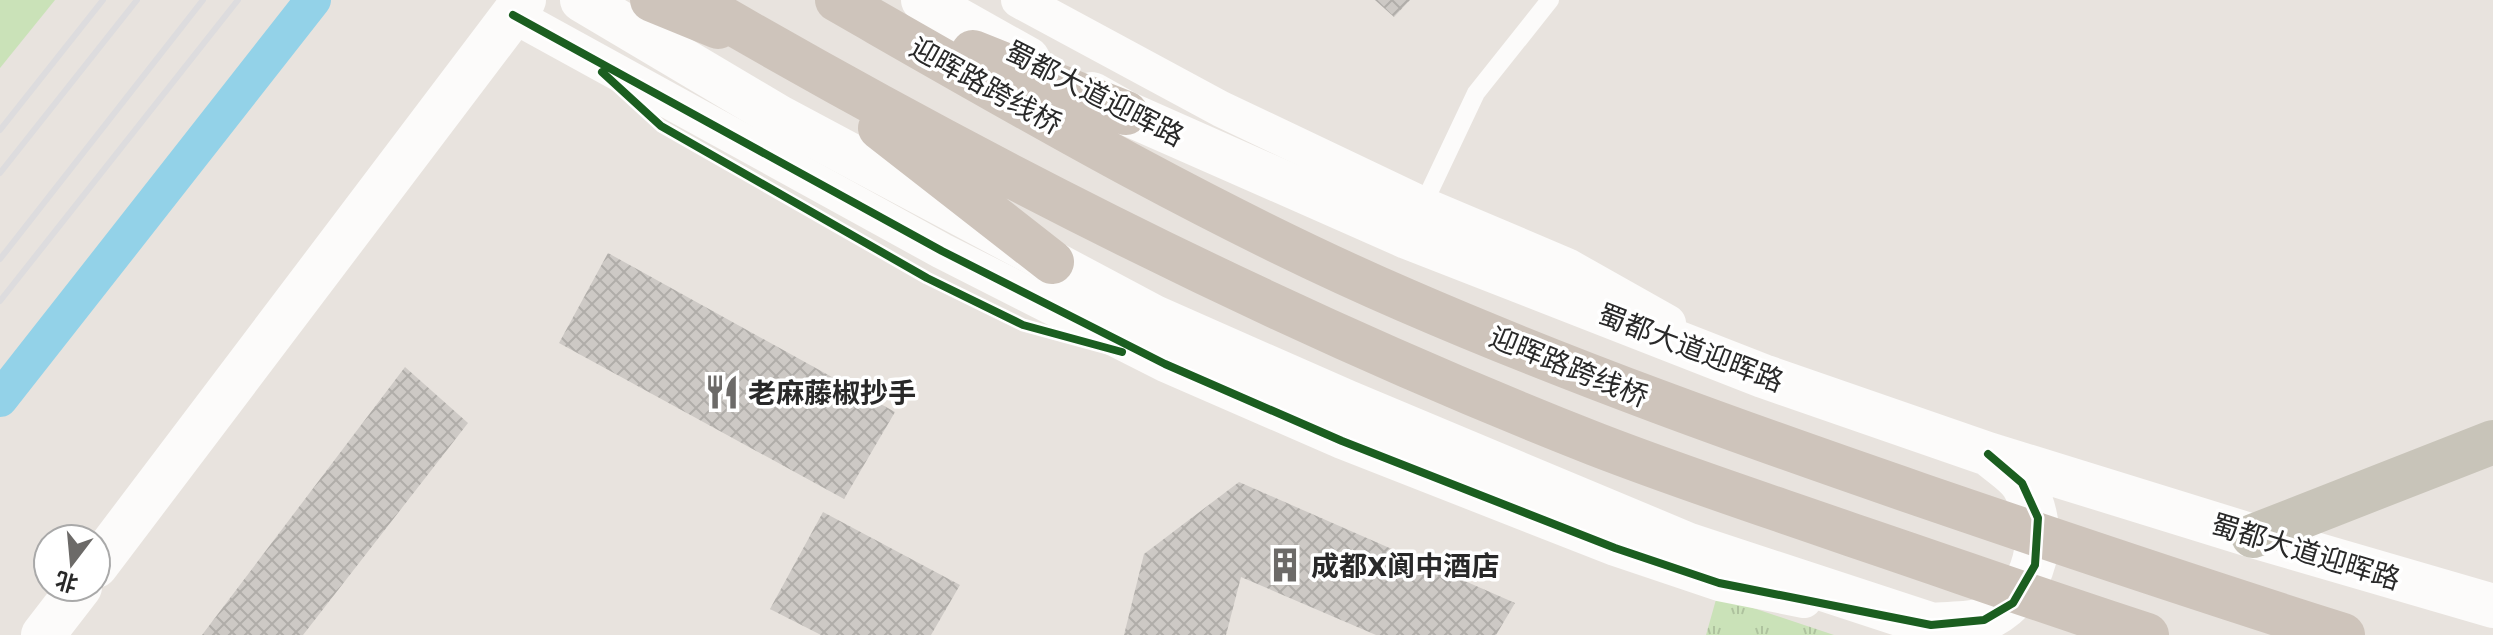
<svg xmlns="http://www.w3.org/2000/svg" width="2493" height="635" viewBox="0 0 2493 635" font-family="'Golos Text','Noto Sans SC',sans-serif">
<defs>
<pattern id="park-tufts" width="24" height="20" patternUnits="userSpaceOnUse" patternTransform="scale(2)"><rect width="24" height="20" fill="#cae2b8"/><path d="M3 7l-1-3M5 7V3M7 7l1-3M15 17l-1-3M17 17v-4M19 17l1-3" fill="none" stroke="#aec29e"/></pattern>
<pattern id="building-cross-hatch" width="8" height="8" patternUnits="userSpaceOnUse" patternTransform="scale(2)"><rect width="8" height="8" fill="#cdc9c5"/><path d="M0 0l8 8M0 8l8-8" fill="none" stroke="#b0ada9"/></pattern>
</defs>
<rect width="100%" height="100%" fill="#e8e3de"/>
<!-- grass -->
<path fill="#cae2b8" d="M0,0H55L0,68Z"/>
<!-- park -->
<path fill="url(#park-tufts)" d="M1717,596L1834,635H1706Z"/>
<g fill="none" stroke-linecap="round" stroke-linejoin="round">
<!-- canal -->
<path stroke="#93d2e8" stroke-width="36" d="M0,399L313,0"/>
</g>
<!-- building -->
<path fill="url(#building-cross-hatch)" d="M1375,0H1410L1394,17Z
M608,253L895,412L844,499L559,343Z
M405,367L468,423L303,635H202Z
M1239,482L1515,603L1496,635H1376L1241,577L1226,635H1124L1144,554Z
M823,512L960,585L931,635H821L770,609Z"/>
<g fill="none" stroke-linecap="round" stroke-linejoin="round">
<!-- lane -->
<path stroke="#fcfbfa" stroke-width="18" d="M1423,205L1476,93L1550,0"/>
<!-- street -->
<path stroke="#fcfbfa" stroke-width="36" d="M1019,0L1221,109L1423,205L1567,266L1668,323
M513,15L942,251L1165,364L1342,441L1615,548L1719,583L1804,600"/>
<!-- secondary -->
<path stroke="#fcfbfa" stroke-width="44" d="M582,0L779,117L1154,317L1347,402L1689,545L1963,635
M923,0L1028,59
M1092,94L1126,113L1407,237L1763,376L1988,454L2253,536L2493,606
M96,566L524,0
M1931,625C1948,623 1972,625 1987,618C2037,594 2051,532 2023,485C2016,474 2001,465 1991,456
M43,635L80,587"/>
<!-- primary -->
<path stroke="#c8c4b9" stroke-width="44" d="M2253,536L2493,442"/>
<!-- highway -->
<path stroke="#cec4bb" stroke-width="44" d="M652,0L718,27
M692,0C982,169 1283,321 1595,444C1680,477 1766,505 1852,535C1950,568 2048,603 2147,635
M837,0C1022,106 1208,215 1405,300C1573,373 1747,435 1921,495C2061,543 2201,590 2343,635
M973,52L1126,113
M880,128L1052,262"/>
<!-- rail -->
<path stroke="#dddcde" stroke-width="6" d="M0,130L103,0
M0,173L137,0
M0,259L203,0
M0,301L238,0"/>
<!-- cycleway casing -->
<g stroke="#fff" stroke-width="13">
<path id="cycleway" d="M513,15L942,251L1165,364L1342,441L1615,548L1719,583L1931,625L1984,620L2013,603L2035,565L2038,518L2022,483L1988,454
M602,72L661,126L927,278L1023,325L1122,352"/>
</g>
<!-- cycleway -->
<use href="#cycleway" stroke="#1b5e20" stroke-width="8"/>
</g>
<!-- icons -->
<defs>
<g id="restaurant-bare" transform="scale(2.76)"><path d="M-5-6h1v4h1v-4h1v4h1v-4h1v5L-1.5 .5V6h-2V.5L-5-1ZM5-6V6H3V1.5H1.5Q1.5-4 5-6Z" fill="#6c6a68" stroke="#fff" stroke-width="2.5" paint-order="stroke"/></g>
<g id="building-bare" transform="scale(2.76)"><path d="M-4-6H4V6H1V3H-1V6H-4ZM-2.5-4.3h1.7v1.8h-1.7ZM.8-4.3h1.7v1.8H.8ZM-2.5-1h1.7V.8h-1.7ZM.8-1h1.7V.8H.8Z" fill="#6c6a68" stroke="#fff" stroke-width="2.5" paint-order="stroke"/></g>
</defs>
<g fill-rule="evenodd">
<use href="#restaurant-bare" x="722" y="392"/>
<use href="#building-bare" x="1285" y="565"/>
</g>
<g text-anchor="middle" dominant-baseline="central" stroke-width="7" stroke-linejoin="round" paint-order="stroke">
<!-- street labels -->
<g font-size="28" fill="#292929" stroke="#fff">
<text transform="translate(986 85) rotate(29)">迎晖路跨线桥</text>
<text transform="translate(1095 93) rotate(27)">蜀都大道迎晖路</text>
<text transform="translate(1691 347) rotate(21)">蜀都大道迎晖路</text>
<text transform="translate(1569 366) rotate(22)">迎晖路跨线桥</text>
<text transform="translate(2306 551) rotate(17)">蜀都大道迎晖路</text>
</g>
<!-- poi labels -->
<g font-size="28" font-weight="bold" fill="#292929" stroke="#fff" text-anchor="start">
<text x="748" y="392">老麻藤椒抄手</text>
<text x="1311" y="565">成都X阆中酒店</text>
</g>
</g>
<!-- north arrow -->
<g transform="translate(72 563) rotate(196)"><circle r="38" fill="#ffffff" stroke="#a9a9a9" stroke-width="2"/>
<path d="M0-6L14 30L0 20L-14 30Z" fill="#6c6a68"/>
<text y="-12" font-size="22" font-weight="bold" text-anchor="middle" fill="#292929">北</text>
</g>
</svg>
